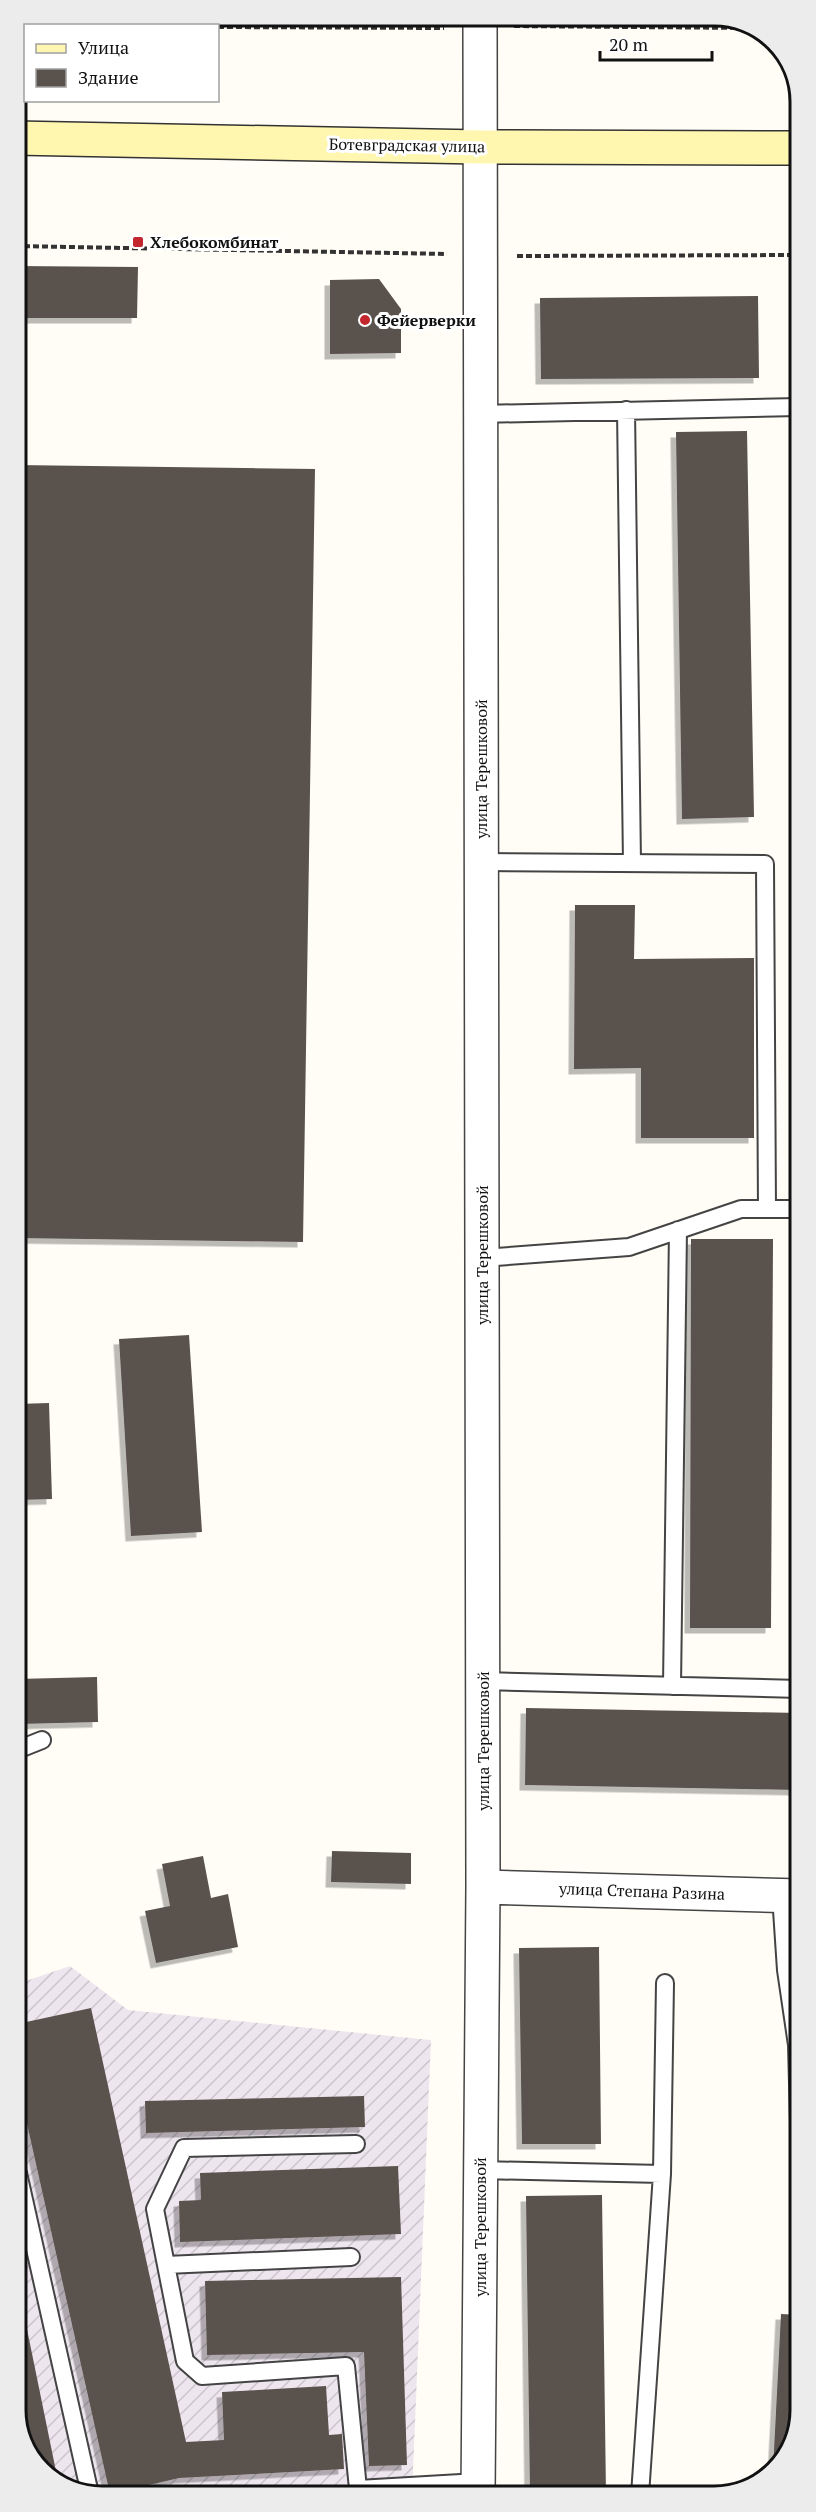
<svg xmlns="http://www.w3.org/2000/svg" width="816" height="2512" viewBox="0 0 816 2512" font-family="'PT Serif',serif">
<defs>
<pattern id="industrial-furrows" width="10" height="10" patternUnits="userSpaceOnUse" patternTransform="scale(1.5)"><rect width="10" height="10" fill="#eee6ef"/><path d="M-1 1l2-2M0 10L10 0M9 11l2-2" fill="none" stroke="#cbc4cc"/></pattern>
<filter id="shadow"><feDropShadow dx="-5.5" dy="5.5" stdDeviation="0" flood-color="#0004"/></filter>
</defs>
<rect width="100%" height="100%" fill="#fffdf5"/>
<!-- industrial -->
<path fill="url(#industrial-furrows)" d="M70,1966L128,2010L431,2040L412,2495L96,2497L45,2476L18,2432L17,1984Z"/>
<!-- building -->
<path fill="#5a524d" filter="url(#shadow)" d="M15,266L138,267L137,318H15Z
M379,279L401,309V353L330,354V280Z
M758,296L759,378L541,379L540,298Z
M747,431L754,817L682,819L676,432Z
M16,465L315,469L303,1242L16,1238Z
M575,905H635L634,959L754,958V1138H641V1068L574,1069Z
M691,1239H773L771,1628H690Z
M189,1335L202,1532L131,1536L119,1339Z
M49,1403L52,1499L17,1500V1404Z
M97,1677L98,1722L17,1724V1679Z
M526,1708L800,1713V1790L525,1785Z
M332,1851L411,1853V1884L331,1882Z
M203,1856L211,1898L228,1894L238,1947L156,1963L145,1911L170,1906L162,1864Z
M599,1947L601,2144H522L519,1948Z
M91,2008L186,2442L224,2440L222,2392L326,2386L329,2435L342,2434L344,2469L179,2478L110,2494L17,2079V2024Z
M364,2096L365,2127L146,2133L145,2101Z
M398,2166L401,2234L180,2242L179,2201L201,2200L200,2173Z
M602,2195L606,2495H530L526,2196Z
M401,2277L407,2465L369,2466L364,2352L207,2355L205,2281Z
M18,2290H19L58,2481L45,2476L18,2432Z
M781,2314L801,2315V2410L798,2418H796L795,2428L783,2463L773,2470Z"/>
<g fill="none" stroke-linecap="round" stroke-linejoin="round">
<!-- lane casing -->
<g stroke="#444" stroke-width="20">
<path id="lane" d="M626,410L632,863
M480,414L799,407
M481,862L765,864L767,1209
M482,1258L629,1247L741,1209H800
M483,1681L800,1689
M672,1686L678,1230
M17,1750L42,1740
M781,1895L786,1970L797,2045L801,2050
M797,2045L801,2199
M480,2170L662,2174L665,1983
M18,2173L90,2494
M351,2257L166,2265L185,2361L202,2376L346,2366L358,2489
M166,2265L155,2209L184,2148L356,2144
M640,2495L662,2174
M350,2496L358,2489L478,2482"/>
</g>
<!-- street casing -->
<g stroke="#444" stroke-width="36">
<path id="street" d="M483,1887L800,1896
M478,2495L483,1887L480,15"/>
</g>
<!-- secondary casing -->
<g stroke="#333" stroke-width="36">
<path id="secondary" d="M15,138L480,147L798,148"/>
</g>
<!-- path -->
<path stroke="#333" stroke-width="4" stroke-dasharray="6 3" stroke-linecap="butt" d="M514,26L751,28
M218,27L444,28
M15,246L447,254
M517,256L798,255"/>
<!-- lane -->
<use href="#lane" stroke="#fff" stroke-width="16"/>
<!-- street -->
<use href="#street" stroke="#fff" stroke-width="33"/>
<!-- secondary -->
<use href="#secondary" stroke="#fff6b0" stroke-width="33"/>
</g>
<!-- markers -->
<g fill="#c4262e" stroke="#fff" stroke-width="2">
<rect x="132" y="236" width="12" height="12" rx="3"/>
<circle cx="365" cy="320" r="6"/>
</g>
<g text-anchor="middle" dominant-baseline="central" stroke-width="6" stroke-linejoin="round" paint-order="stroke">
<!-- street labels -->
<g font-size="16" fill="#111" stroke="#fff">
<text transform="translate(407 145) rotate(1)">Ботевградская улица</text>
<text transform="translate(481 769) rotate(-90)">улица Терешковой</text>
<text transform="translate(482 1255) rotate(-90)">улица Терешковой</text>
<text transform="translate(483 1741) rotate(-90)">улица Терешковой</text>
<text transform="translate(642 1891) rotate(2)">улица Степана Разина</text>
<text transform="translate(480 2227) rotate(-90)">улица Терешковой</text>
</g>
<!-- poi labels -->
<g font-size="16" font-weight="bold" fill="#111" stroke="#fff" text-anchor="start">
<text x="150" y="242">Хлебокомбинат</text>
<text x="377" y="320">Фейерверки</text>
</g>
</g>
<!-- crop -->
<path d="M0 0H816V2512H0ZM102 26H714A76 76 0 0 1 790 102V2410A76 76 0 0 1 714 2486H102A76 76 0 0 1 26 2410V102A76 76 0 0 1 102 26Z" fill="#ececec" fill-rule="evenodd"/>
<path fill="none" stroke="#111" stroke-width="3" d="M102 26H714A76 76 0 0 1 790 102V2410A76 76 0 0 1 714 2486H102A76 76 0 0 1 26 2410V102A76 76 0 0 1 102 26Z"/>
<!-- legend -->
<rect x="24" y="24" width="195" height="78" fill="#ffffff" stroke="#a0a0a0" stroke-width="1.5"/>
<rect x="36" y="44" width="30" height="9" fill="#fff6b0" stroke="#a0a0a0" stroke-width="1.5"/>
<text x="78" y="54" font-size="18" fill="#111111">Улица</text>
<rect x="36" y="69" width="30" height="18" fill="#5a524d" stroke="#a0a0a0" stroke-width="1.5"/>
<text x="78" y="84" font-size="18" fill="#111111">Здание</text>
<!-- scale -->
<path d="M600 51v9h112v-9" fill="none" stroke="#111111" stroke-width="3"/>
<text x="609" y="51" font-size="18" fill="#111111" stroke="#ffffff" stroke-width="4.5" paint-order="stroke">20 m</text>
</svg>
